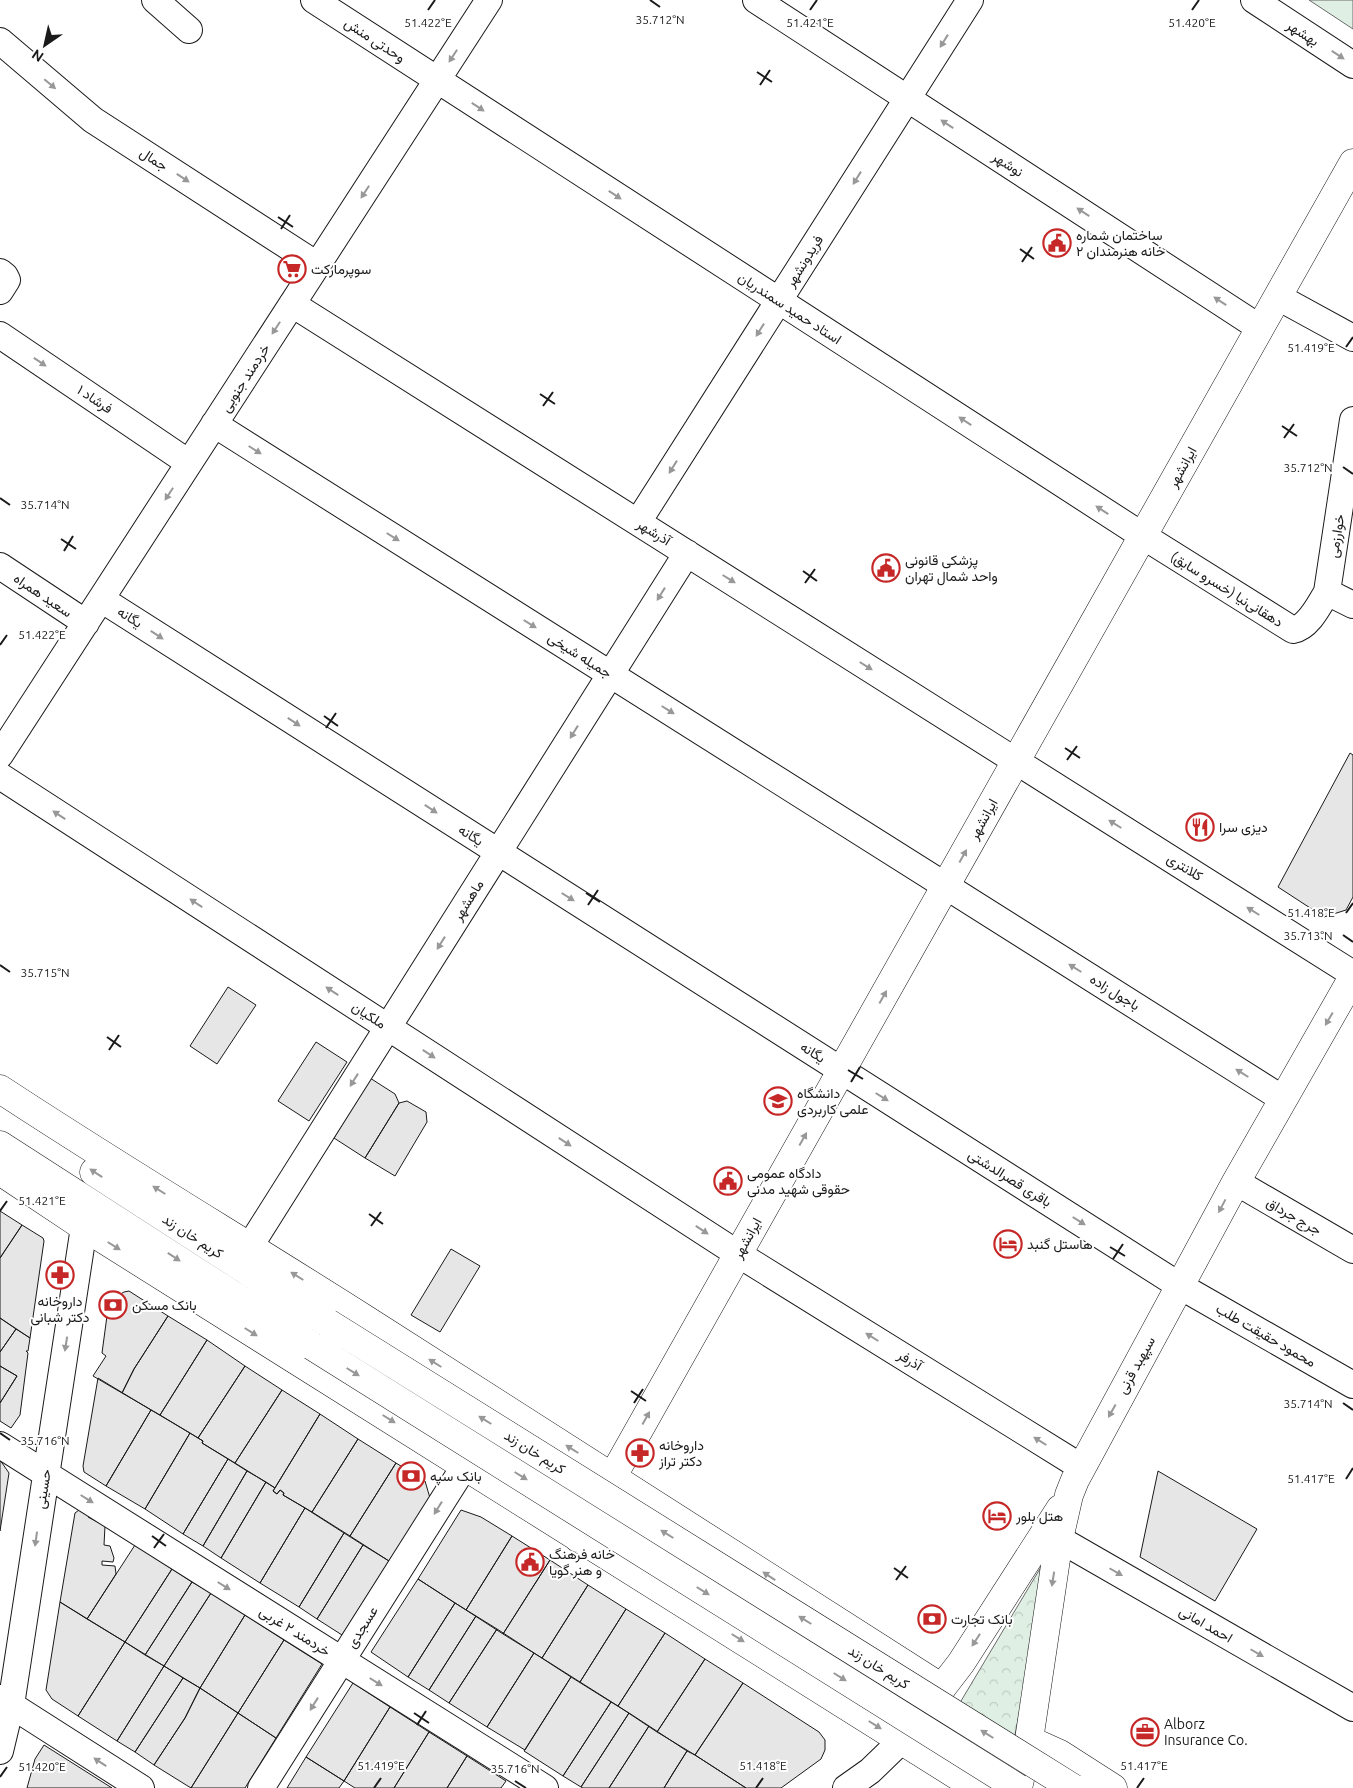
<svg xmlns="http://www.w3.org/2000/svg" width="1353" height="1788" viewBox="0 0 1353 1788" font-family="Ubuntu,Vazirmatn,sans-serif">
<defs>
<pattern id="forest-crowns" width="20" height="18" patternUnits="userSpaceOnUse" patternTransform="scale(1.25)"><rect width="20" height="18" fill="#e0efe3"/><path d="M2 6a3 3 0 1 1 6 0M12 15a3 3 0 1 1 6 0" fill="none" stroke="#c0ccc2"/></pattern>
</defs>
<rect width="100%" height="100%" fill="#fff"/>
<!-- green -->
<path fill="#e0efe3" stroke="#6a6a6a" d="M1309,0H1353V29Z"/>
<!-- forest -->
<path fill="url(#forest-crowns)" stroke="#6a6a6a" d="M1041,1567L1026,1679L1014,1740L958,1706Z"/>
<!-- building -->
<path fill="#e6e6e6" stroke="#1a1a1a" d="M1350,753L1353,755V897L1346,910L1324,917L1278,887Z
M228,987L256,1005L217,1064L190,1046Z
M316,1042L347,1062L309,1121L278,1101Z
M370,1078L395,1094L399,1103L365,1158L334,1138Z
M407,1101L426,1112L427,1122L395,1176L365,1158L399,1103Z
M0,1211L22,1225L0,1258Z
M22,1225L43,1238L44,1241L30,1338L0,1318V1258Z
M451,1249L480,1266L440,1332L411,1315Z
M129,1291L168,1316L134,1369L122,1393L93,1376L106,1356L102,1353L109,1301L124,1292Z
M168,1316L207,1340L160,1415L122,1393L134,1369Z
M0,1318L16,1329L0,1352Z
M16,1329L30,1338L28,1351H26L28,1353L20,1415L11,1428L0,1421V1403L17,1376L0,1366V1352Z
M207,1340L245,1366L198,1438L160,1415Z
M0,1366L17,1376L0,1403Z
M245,1366L282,1390L235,1463L202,1443L203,1441L198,1438Z
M98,1378L151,1410L106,1486L84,1472L83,1466Z
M282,1390L320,1414L275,1488L235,1463Z
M151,1410L190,1433L145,1509L106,1486Z
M320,1414L358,1439L312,1512L283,1495L284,1493L280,1490L277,1494L273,1491Z
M190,1433L203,1441L202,1443L228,1459L183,1534L145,1509Z
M358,1439L396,1463L350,1536L312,1512Z
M228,1459L247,1471L203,1546L183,1534Z
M0,1460L9,1473L0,1531Z
M396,1463L425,1481L430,1498L389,1561L350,1536Z
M247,1471L266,1482L221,1558L203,1546Z
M1158,1471L1257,1529L1215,1601L1140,1557Z
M266,1482L275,1488L273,1491L277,1494L280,1490L284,1493L283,1495L305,1508L260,1583L221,1558Z
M305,1508L344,1533L299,1607L260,1583Z
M79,1510L89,1516L88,1517L105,1526L104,1545L110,1546L114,1558L113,1562L102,1561V1565L115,1566L116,1574L87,1619L60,1602L75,1513Z
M461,1510L481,1517L512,1536L466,1610L418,1579Z
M344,1533L363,1545L317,1619L299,1607Z
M512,1536L550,1560L503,1634L466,1610Z
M135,1545L172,1569L125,1642L87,1619Z
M363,1545L389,1561L342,1635L317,1619Z
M550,1560L588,1585L542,1658L503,1634Z
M172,1569L192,1582L145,1655L125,1642Z
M418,1579L455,1603L408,1677L371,1652Z
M192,1582L211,1593L164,1666L145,1655Z
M588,1585L626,1609L580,1682L542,1658Z
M211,1593L245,1615L200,1688L164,1666Z
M60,1602L125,1642L78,1716L52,1699L46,1690Z
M455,1603L476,1616L429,1690L408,1677Z
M626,1609L665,1633L618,1706L580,1682Z
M245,1615L284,1640L238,1713L200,1688Z
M476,1616L497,1629L449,1703L429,1690Z
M497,1629L534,1653L487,1727L449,1703Z
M665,1633L705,1659L657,1732L618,1706Z
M284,1640L322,1664L276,1738L238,1713Z
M125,1642L164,1666L117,1741L78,1716Z
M534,1653L571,1677L525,1750L487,1727Z
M705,1659L743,1683L695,1755L657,1732Z
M164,1666L183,1678L135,1752L117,1741Z
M571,1677L611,1702L563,1776L524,1751Z
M183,1678L200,1688L185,1718L154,1765L135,1752Z
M353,1683L390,1707L344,1781L306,1757Z
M743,1683L819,1732L825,1740V1750L821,1759L781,1788H746L695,1755Z
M200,1688L238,1713L191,1788L154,1765L185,1718Z
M611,1702L629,1713L581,1787L563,1776Z
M390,1707L429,1732L394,1788H355L344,1781Z
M238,1713L276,1738L245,1788H191Z
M629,1713L649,1726L609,1788H583L581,1787Z
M649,1726L687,1751L673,1773L664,1788H609Z
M429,1732L467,1756L447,1788H394Z
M44,1745L112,1788H27L35,1759Z
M687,1751L695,1755L746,1788H664Z
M467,1756L506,1781L501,1788H447Z
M306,1757L344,1781L339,1788H287Z"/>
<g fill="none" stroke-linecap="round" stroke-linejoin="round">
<!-- minor casing -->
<g stroke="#1a1a1a" stroke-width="28">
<path id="minor" d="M155,0L189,30
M314,0L1143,536L1293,630C1309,627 1319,605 1327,592L1353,605
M756,0L1260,328
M1254,0L1353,65
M0,41L93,120L317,265
M0,272L5,276L7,280L0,291
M1278,297L1353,338
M292,304L1353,974
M0,335L189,463
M214,424L1283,1099
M638,522L970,0
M0,566L86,623
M1327,592L1353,420
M101,599L1180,1286L1353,1385
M0,755L489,0
M0,776L738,1254L1081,1467
M1236,1182L1353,1250
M250,1246L687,553
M0,1445L545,1788
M1059,1539L1353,1708
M0,1698L141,1788
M0,1751L11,1705L84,1227
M261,1788L464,1467
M846,1788L870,1771L901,1741"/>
</g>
<!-- major casing -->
<g stroke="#1a1a1a" stroke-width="29">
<path id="major" d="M0,1089C120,1168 244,1242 365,1319C559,1441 751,1564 942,1688
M0,1145L312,1346
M0,1171L84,1227L977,1788
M94,1172L328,1323
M578,1538L1353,163
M1029,1740L1060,1754L1113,1788
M901,1741L961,1663L1060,1509
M1018,1788L1029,1740L1059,1539L1069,1495L1075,1480L1236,1182L1353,977"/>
</g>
<!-- minor -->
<use href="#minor" stroke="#fff" stroke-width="26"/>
<!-- major -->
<use href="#major" stroke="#fff" stroke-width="28"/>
<!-- major-bridge casing -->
<g stroke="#1a1a1a" stroke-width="29" stroke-linecap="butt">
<path id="major-bridge" d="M328,1323L1073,1788
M312,1346L1018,1788"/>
</g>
<!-- major-bridge -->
<use href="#major-bridge" stroke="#fff" stroke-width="28"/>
</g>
<!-- one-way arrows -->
<defs><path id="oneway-solid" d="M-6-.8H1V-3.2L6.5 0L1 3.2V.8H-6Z" transform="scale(1.25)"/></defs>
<g fill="#989898">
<use href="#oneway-solid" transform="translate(944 41) rotate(122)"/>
<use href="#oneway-solid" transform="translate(1338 55) rotate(33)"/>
<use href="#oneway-solid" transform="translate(453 56) rotate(123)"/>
<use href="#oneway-solid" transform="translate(50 84) rotate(40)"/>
<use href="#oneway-solid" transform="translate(478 107) rotate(33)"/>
<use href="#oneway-solid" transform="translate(947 124) rotate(-147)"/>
<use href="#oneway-solid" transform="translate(183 178) rotate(33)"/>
<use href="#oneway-solid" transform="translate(857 178) rotate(122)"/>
<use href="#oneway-solid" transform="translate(365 192) rotate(123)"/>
<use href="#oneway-solid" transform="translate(615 195) rotate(33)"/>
<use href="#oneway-solid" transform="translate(1083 212) rotate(-147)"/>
<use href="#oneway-solid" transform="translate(1220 301) rotate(-147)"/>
<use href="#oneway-solid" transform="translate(276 328) rotate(123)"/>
<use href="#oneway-solid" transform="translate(760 330) rotate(122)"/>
<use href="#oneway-solid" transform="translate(40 362) rotate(34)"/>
<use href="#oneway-solid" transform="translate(965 421) rotate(-147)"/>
<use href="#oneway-solid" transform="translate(255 450) rotate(32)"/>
<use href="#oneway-solid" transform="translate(673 467) rotate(122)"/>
<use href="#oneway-solid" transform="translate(169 494) rotate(123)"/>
<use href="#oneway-solid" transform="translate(1102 510) rotate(-147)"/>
<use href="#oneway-solid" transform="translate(393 537) rotate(32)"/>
<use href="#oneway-solid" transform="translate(729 579) rotate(32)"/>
<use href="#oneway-solid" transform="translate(661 594) rotate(122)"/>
<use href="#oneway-solid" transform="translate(530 624) rotate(32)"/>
<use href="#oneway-solid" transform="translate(157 635) rotate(33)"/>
<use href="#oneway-solid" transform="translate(866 666) rotate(32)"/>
<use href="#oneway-solid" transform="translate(668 710) rotate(32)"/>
<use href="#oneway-solid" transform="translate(294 722) rotate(33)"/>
<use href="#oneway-solid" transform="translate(574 732) rotate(122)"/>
<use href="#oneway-solid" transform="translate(431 809) rotate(33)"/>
<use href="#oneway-solid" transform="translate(59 815) rotate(-147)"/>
<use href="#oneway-solid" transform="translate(1115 824) rotate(-148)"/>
<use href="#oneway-solid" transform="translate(963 856) rotate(-61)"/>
<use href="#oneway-solid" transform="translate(568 897) rotate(32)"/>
<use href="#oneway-solid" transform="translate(196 903) rotate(-147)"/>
<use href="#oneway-solid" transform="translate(1253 911) rotate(-148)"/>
<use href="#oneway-solid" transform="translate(441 943) rotate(122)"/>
<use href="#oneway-solid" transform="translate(1075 968) rotate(-148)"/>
<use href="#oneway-solid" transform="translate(332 991) rotate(-147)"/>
<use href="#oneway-solid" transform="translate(883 997) rotate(-61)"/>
<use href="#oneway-solid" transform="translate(1329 1019) rotate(120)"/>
<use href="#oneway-solid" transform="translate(429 1054) rotate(33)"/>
<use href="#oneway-solid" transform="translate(1242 1073) rotate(-148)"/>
<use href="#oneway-solid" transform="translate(354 1080) rotate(122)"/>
<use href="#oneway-solid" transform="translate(882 1097) rotate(32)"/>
<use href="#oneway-solid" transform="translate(803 1139) rotate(-61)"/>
<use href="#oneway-solid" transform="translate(565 1142) rotate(33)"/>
<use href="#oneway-solid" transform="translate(96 1173) rotate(-147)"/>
<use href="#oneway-solid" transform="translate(159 1190) rotate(-148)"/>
<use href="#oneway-solid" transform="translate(1222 1206) rotate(118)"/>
<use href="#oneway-solid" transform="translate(1079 1221) rotate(32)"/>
<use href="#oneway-solid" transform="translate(702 1230) rotate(33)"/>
<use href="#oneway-solid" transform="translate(114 1246) rotate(32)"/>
<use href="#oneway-solid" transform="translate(174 1257) rotate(33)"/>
<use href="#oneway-solid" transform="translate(297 1276) rotate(-148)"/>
<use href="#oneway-solid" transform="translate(251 1332) rotate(32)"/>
<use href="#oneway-solid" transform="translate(872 1337) rotate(-148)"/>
<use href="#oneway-solid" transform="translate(66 1344) rotate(99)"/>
<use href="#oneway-solid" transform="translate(435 1363) rotate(-148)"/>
<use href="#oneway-solid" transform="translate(353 1372) rotate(32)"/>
<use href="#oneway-solid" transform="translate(1112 1411) rotate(119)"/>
<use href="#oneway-solid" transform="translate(646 1418) rotate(-61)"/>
<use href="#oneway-solid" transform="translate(389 1419) rotate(32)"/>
<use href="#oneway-solid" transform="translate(485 1420) rotate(-148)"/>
<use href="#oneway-solid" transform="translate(1040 1441) rotate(-148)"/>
<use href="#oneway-solid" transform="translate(572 1449) rotate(-148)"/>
<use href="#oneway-solid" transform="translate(521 1476) rotate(32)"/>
<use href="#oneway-solid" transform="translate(87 1499) rotate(32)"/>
<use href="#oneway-solid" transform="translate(438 1508) rotate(122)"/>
<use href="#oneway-solid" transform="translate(667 1534) rotate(-148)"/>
<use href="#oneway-solid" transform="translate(36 1539) rotate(98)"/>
<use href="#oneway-solid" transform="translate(1116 1572) rotate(30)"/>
<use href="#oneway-solid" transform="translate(769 1576) rotate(-147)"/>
<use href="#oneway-solid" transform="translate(1053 1579) rotate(99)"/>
<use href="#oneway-solid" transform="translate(224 1586) rotate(32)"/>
<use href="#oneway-solid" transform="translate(703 1591) rotate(32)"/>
<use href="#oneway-solid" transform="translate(805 1620) rotate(-148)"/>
<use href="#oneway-solid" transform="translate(738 1638) rotate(32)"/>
<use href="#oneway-solid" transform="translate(976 1640) rotate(123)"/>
<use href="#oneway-solid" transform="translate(1257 1653) rotate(30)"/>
<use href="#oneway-solid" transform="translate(840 1677) rotate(32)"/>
<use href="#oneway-solid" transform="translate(376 1682) rotate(32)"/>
<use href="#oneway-solid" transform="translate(314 1704) rotate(122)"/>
<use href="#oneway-solid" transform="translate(875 1725) rotate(32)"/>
<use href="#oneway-solid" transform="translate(987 1734) rotate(-148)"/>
<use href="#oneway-solid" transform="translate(100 1762) rotate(-147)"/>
</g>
<!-- ticks -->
<path fill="none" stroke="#1a1a1a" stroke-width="2" d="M650,0L660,7M428,10L435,0M810,10L817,0M1192,10L1199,0M757,72L772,82M760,85L770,70M278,217L293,227M281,229L290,215M1020,249L1034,259M1022,262L1032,247M1346,347L1353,337M540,394L555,404M543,406L553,392M1282,426L1297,436M1284,438L1294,424M1343,467L1353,474M0,498L10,505M61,539L76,549M64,551L73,536M803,571L817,581M805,583L815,569M0,645L7,635M324,716L338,726M326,728L336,713M1065,748L1080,758M1067,760L1077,746M586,893L600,902M588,905L598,890M1346,913L1353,903M1343,935L1353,942M0,965L10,972M107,1037L121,1047M109,1050L119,1035M848,1070L863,1079M851,1082L860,1067M0,1211L7,1201M369,1214L383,1224M371,1226L381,1212M1110,1247L1125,1256M1113,1259L1123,1244M631,1391L646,1401M634,1403L643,1389M1343,1403L1353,1410M0,1433L10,1440M1346,1479L1353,1468M152,1536L166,1546M154,1548L164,1534M894,1568L908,1578M896,1580L906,1566M414,1713L429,1723M417,1725L426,1711M0,1777L7,1767M515,1781L526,1788M374,1788L381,1778M756,1788L763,1778M1137,1788L1144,1778"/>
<!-- icons -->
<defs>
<g id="civic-ring" transform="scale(1.4375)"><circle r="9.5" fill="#fff" stroke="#c62828" stroke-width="1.5"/><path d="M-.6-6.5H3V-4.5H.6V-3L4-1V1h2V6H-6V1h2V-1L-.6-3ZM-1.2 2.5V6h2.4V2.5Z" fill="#c62828"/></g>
<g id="supermarket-ring" transform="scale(1.4375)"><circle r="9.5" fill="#fff" stroke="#c62828" stroke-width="1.5"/><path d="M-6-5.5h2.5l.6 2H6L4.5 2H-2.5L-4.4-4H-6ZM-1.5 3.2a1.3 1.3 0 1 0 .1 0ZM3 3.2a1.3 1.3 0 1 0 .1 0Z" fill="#c62828"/></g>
<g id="restaurant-ring" transform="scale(1.4375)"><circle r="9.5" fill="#fff" stroke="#c62828" stroke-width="1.5"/><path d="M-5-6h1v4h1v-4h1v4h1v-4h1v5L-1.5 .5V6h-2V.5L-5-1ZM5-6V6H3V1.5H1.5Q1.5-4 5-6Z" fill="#c62828"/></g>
<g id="university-ring" transform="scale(1.4375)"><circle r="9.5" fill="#fff" stroke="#c62828" stroke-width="1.5"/><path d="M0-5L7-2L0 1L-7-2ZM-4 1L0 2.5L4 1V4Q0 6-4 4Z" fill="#c62828"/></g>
<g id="hotel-ring" transform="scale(1.4375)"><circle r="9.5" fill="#fff" stroke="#c62828" stroke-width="1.5"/><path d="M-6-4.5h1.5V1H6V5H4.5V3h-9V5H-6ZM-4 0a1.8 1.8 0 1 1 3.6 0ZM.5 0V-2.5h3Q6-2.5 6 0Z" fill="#c62828"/></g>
<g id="pharmacy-ring" transform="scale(1.4375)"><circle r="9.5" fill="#fff" stroke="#c62828" stroke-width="1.5"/><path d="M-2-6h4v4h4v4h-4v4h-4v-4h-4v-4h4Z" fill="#c62828"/></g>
<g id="bank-ring" transform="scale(1.4375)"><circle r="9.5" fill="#fff" stroke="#c62828" stroke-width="1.5"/><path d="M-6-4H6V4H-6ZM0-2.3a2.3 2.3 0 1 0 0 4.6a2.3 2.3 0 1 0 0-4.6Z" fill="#c62828"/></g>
<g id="office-ring" transform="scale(1.4375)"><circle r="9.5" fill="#fff" stroke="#c62828" stroke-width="1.5"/><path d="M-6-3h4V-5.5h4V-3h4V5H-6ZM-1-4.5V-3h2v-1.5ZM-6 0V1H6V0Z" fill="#c62828"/></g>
</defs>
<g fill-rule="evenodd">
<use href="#civic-ring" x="1057" y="243"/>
<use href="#supermarket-ring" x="292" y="269"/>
<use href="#civic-ring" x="886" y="568"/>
<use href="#restaurant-ring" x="1200" y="827"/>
<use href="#university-ring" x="778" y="1101"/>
<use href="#civic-ring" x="728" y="1181"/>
<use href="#hotel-ring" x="1008" y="1244"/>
<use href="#pharmacy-ring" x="60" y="1275"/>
<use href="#bank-ring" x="113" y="1305"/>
<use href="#pharmacy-ring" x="640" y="1453"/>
<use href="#bank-ring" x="411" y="1476"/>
<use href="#hotel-ring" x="997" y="1516"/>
<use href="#civic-ring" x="530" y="1562"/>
<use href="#bank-ring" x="932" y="1619"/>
<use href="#office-ring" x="1145" y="1732"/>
</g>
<g text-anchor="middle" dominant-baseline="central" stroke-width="4" stroke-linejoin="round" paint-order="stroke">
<!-- street labels -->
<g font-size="14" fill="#1a1a1a" stroke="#fff">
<text transform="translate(1303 33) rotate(33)">بهشهر</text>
<text transform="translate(375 40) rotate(33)">وحدتی منش</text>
<text transform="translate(154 159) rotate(33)">جمال</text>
<text transform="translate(1008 164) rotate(33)">نوشهر</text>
<text transform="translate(804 261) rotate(-58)">فریدونشهر</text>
<text transform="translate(790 308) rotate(33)">استاد حمید سمندریان</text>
<text transform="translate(245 378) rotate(-57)">خردمند جنوبی</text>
<text transform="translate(95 399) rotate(34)">فرشاد ۱</text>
<text transform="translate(1182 467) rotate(-61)">ایرانشهر</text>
<text transform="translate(654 532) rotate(32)">آذرشهر</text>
<text transform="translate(1336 536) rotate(-81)">خوارزمی</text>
<text transform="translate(1227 589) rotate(32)">دهقانی‌نیا (خسرو سابق)</text>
<text transform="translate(43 595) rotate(34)">سعید همراه</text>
<text transform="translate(130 617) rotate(33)">یگانه</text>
<text transform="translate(580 655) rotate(32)">جمیله شیخی</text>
<text transform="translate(983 819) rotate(-61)">ایرانشهر</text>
<text transform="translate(471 835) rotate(33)">یگانه</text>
<text transform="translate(1185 867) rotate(32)">کلانتری</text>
<text transform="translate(468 900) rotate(-58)">ماهشهر</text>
<text transform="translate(1115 992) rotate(32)">باجول زاده</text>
<text transform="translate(369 1015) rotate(33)">ملکیان</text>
<text transform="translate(813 1052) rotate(32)">یگانه</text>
<text transform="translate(1010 1178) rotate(32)">باقری قصرالدشتی</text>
<text transform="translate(1294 1216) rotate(30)">جرج جرداق</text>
<text transform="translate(193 1236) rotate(33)">کریم خان زند</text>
<text transform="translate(747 1238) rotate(-61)">ایرانشهر</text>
<text transform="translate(1266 1335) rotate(30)">محمود حقیقت طلب</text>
<text transform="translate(910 1360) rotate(32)">آذرفر</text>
<text transform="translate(1136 1365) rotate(-61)">سپهبد قرنی</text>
<text transform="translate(535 1452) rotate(32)">کریم خان زند</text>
<text transform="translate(43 1489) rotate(-81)">حسینی</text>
<text transform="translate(1206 1624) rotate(30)">احمد امانی</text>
<text transform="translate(362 1627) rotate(-58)">عسجدی</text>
<text transform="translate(295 1631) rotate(32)">خردمند ۲ غربی</text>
<text transform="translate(879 1667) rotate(32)">کریم خان زند</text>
</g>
<!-- poi labels -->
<g font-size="14" fill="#1a1a1a" stroke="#fff" text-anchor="start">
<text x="1076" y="235">ساختمان شماره<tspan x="1076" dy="16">۲ خانه هنرمندان</tspan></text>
<text x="311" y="269">سوپرمارکت</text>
<text x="905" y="560">پزشکی قانونی<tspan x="905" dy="16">واحد شمال تهران</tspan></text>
<text x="1219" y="827">دیزی سرا</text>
<text x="797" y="1093">دانشگاه<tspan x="797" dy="16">علمی کاربردی</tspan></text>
<text x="747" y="1173">دادگاه عمومی<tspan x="747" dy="16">حقوقی شهید مدنی</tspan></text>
<text x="1027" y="1244">هاستل گنبد</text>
<text x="60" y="1301" text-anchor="middle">داروخانه<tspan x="60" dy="16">دکتر شبانی</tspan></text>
<text x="132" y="1305">بانک مسکن</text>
<text x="659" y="1445">داروخانه<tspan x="659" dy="16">دکتر تراز</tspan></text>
<text x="430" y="1476">بانک سپه</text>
<text x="1016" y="1516">هتل بلور</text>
<text x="549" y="1554">خانه فرهنگ<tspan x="549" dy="16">و هنر گویا</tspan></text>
<text x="951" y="1619">بانک تجارت</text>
<text x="1164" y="1724">Alborz<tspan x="1164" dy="16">Insurance Co.</tspan></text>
</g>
</g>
<g font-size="12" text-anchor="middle" fill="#1a1a1a" stroke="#fff" stroke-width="4" stroke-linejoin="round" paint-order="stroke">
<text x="660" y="24">35.712°N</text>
<text x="428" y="27">51.422°E</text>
<text x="810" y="27">51.421°E</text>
<text x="1192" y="27">51.420°E</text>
<text x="1311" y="352">51.419°E</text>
<text x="1308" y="472">35.712°N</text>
<text x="45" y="509">35.714°N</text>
<text x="42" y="639">51.422°E</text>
<text x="1311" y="917">51.418°E</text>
<text x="1308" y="940">35.713°N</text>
<text x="45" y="977">35.715°N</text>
<text x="42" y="1205">51.421°E</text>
<text x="1308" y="1408">35.714°N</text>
<text x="45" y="1445">35.716°N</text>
<text x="1311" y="1483">51.417°E</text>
<text x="381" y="1770">51.419°E</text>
<text x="763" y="1770">51.418°E</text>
<text x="1144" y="1770">51.417°E</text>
<text x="42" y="1771">51.420°E</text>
<text x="515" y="1773">35.716°N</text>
</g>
<!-- north arrow -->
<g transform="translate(45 45) rotate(214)" stroke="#ffffff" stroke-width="4" paint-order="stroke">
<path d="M0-4L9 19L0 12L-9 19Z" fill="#1a1a1a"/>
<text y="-8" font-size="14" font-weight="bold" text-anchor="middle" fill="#1a1a1a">N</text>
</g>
</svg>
